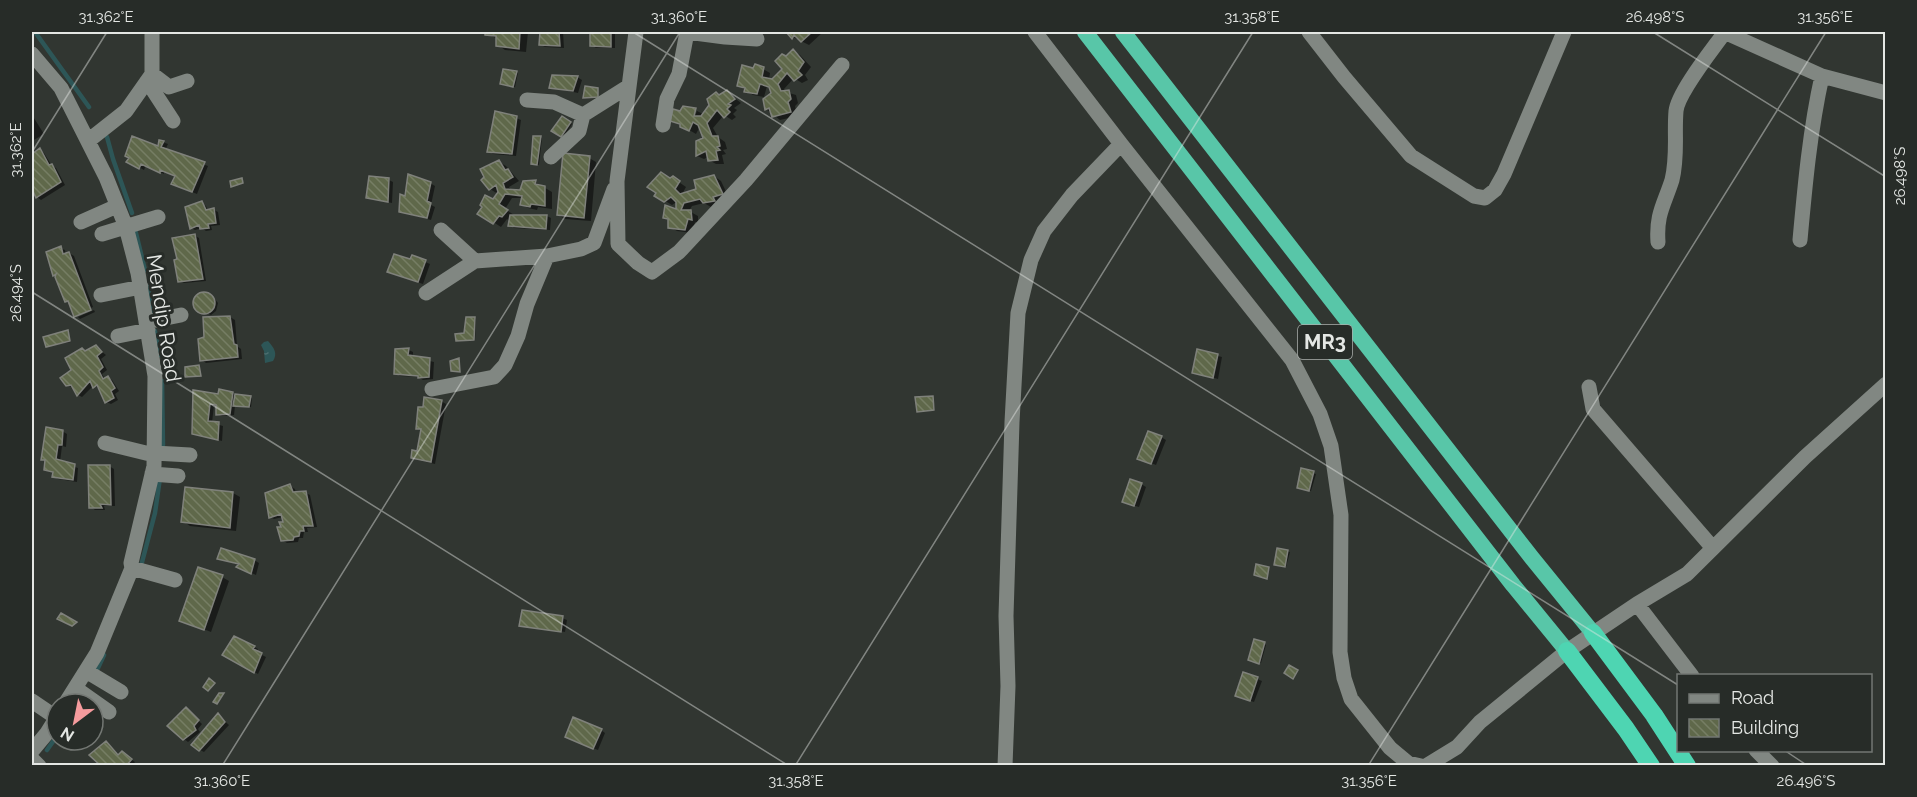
<svg xmlns="http://www.w3.org/2000/svg" width="1917" height="797" viewBox="0 0 1917 797" font-family="Raleway,sans-serif">
<defs>
<pattern id="water-ripples" width="26" height="14" patternUnits="userSpaceOnUse" patternTransform="scale(1.5)"><rect width="26" height="14" fill="#2d5657"/><path d="M2 4q2-2 4 0t4 0M15 11q2-2 4 0t4 0" fill="none" stroke="#4b6e6f"/></pattern>
<pattern id="building-back-hatch" width="6" height="6" patternUnits="userSpaceOnUse" patternTransform="scale(1.5)"><rect width="6" height="6" fill="#5f684a"/><path d="M-1 5l2 2M0 0l6 6M5-1l2 2" fill="none" stroke="#767e64"/></pattern>
</defs>
<rect width="100%" height="100%" fill="#313631"/>
<!-- water -->
<path fill="url(#water-ripples)" d="M268,341C274,348 278,353 273,361L265,363L264,351L261,345L264,342Z"/>
<!-- shadow -->
<path fill="#0007" d="M487,32H528L526,52L505,50L498,45V39L487,34Z
M541,32H563L564,48L545,47L541,45Z
M592,32H615V48H596L591,45Z
M788,32H821L822,33L809,45L793,37Z
M793,51L800,55L811,67L805,75L808,80L802,83L794,78L784,89L786,92L796,95L798,103L795,106L797,116L780,120L766,109L772,94L771,88L767,86L764,97L753,95L738,85L763,69L770,73L769,80L772,81L784,69L786,58Z
M516,72L518,73L515,87L503,85Z
M577,77L582,80L578,93L550,87Z
M727,92L741,103L734,108L737,110L733,114L736,117L732,120L724,115L713,128L718,137L725,142L727,149L723,150L726,154L722,155L724,164H716L709,160L708,157L704,159L697,156V142L705,139L700,126L696,134L672,120L692,123L697,111L703,114Z
M32,115L44,134L32,141Z
M516,118L521,120L516,156L493,154L488,151Z
M563,118L572,124L564,137L553,130Z
M540,137L542,138L539,165L534,164Z
M160,141L168,144L165,150L208,166L197,194L177,186L176,176L164,172V174L146,165L144,170L128,161L159,148Z
M40,150L44,153L52,166L56,168L65,185L41,200L37,197L32,186V155Z
M589,158L596,162L591,221L565,219L558,215Z
M499,162L506,166L519,181L509,187L511,191H522L535,182L552,192V209L538,207L537,210L528,208L522,204L523,198H512L505,209L514,215L512,217L547,216L551,218L550,230L514,228L510,225V221L507,219L501,227L479,213L498,194L490,189Z
M714,176L721,181L729,198L721,204L711,207L704,203L692,206L689,211L698,216V223L695,222L692,233L677,231L670,227V220L665,217L677,210L678,201L672,205L657,196L673,178L686,187L681,196L698,190Z
M389,180L393,182L392,203L367,198Z
M430,183L435,186L431,205L435,207L431,220L400,212L406,198Z
M202,203L206,206L208,211L214,210L218,212L220,225L211,226L212,230L206,231L202,228L195,230L191,228Z
M194,235L199,238L206,281L184,283L179,281Z
M60,248L65,250L66,255L69,253L74,256L93,307L76,314V317L71,304L66,301L47,253Z
M413,257L430,264L423,284L393,274L411,261Z
M204,293L214,298L218,303L216,311L211,315L197,309L195,303L196,298Z
M94,310L95,312L80,319L78,317Z
M230,317L235,320L237,346L241,349L242,359L206,363L202,360Z
M475,318L476,319L475,341L458,340L465,334Z
M67,332L71,342L47,346Z
M96,347L106,355L101,359L107,370L102,374L105,379L108,378L112,380L119,391L115,394L118,400L111,404L106,402L100,388L99,389L94,385L82,397L78,395L74,388L67,385L73,370L86,352Z
M409,350L413,352V357L434,362L433,379L423,380L418,377L400,376L396,373Z
M1198,351L1222,357L1218,379L1194,372Z
M194,392L220,396L232,393L237,396L250,397L252,398L251,407L235,406L234,415L222,416L218,414L217,406L214,405L212,423L223,426L222,441L198,435Z
M933,397L935,411H918Z
M441,401L446,404L435,464L417,460L413,457L418,453L422,431L418,428L424,409Z
M62,431L67,434L66,447L62,446L60,462L78,468L77,482L58,479L53,476L54,473L46,469V461L43,459Z
M1161,437L1166,440L1156,465L1144,460Z
M109,466L114,469L115,506H104L105,510H95L91,507Z
M1302,470L1316,474L1311,491L1300,488Z
M1141,484L1146,487L1139,507L1129,504Z
M290,486L295,489L296,494L306,493L310,495L317,527L307,528L308,532H304L303,538H299L298,542L287,543L282,540L285,523L283,517L274,519L270,517Z
M233,493L240,497L236,531L190,526L183,521Z
M1278,549L1290,552L1286,567L1277,565Z
M219,559L254,560L259,563L256,575L243,569L240,565Z
M222,577L229,581L211,632L181,620Z
M562,618L567,620L565,632L521,625Z
M235,638L258,649L256,652L266,657L258,674L224,655Z
M1264,644L1266,645L1261,663L1251,661Z
M1244,674L1262,681L1254,702L1241,698Z
M186,709L202,724L198,729L200,732L188,742L184,739Z
M218,715L229,725L204,752L200,750Z
M601,730L605,733L598,750L571,739Z
M106,743L119,756H126L135,762L132,766H103Z"/>
<g fill="none" stroke-linecap="round" stroke-linejoin="round">
<!-- stream -->
<path stroke="#2d5657" stroke-width="4.5" d="M35,32L89,107
M107,137L113,159L132,213
M135,229L145,270
M148,287L153,314
M155,331L159,355
M162,381L163,445
M141,566L155,513L160,478
M98,668L104,655
M47,750L57,736"/>
</g>
<!-- building -->
<path fill="url(#building-back-hatch)" stroke="#7f817b" stroke-width="1.5" d="M485,32H520L519,49L496,46V36L485,35Z
M540,32H559L560,46L539,45Z
M590,32H611V47L590,46Z
M786,32H812L801,42L794,35L792,39Z
M793,49L804,62L798,71L802,75L794,81L787,73L778,84L781,91L789,90L791,99L788,102L791,112L772,117L769,108L765,110L763,99L771,93L769,87L760,84L757,94L744,92L745,88L737,86L742,65L753,68L755,64L764,67L762,77L772,79L782,69L775,61L782,54L786,56Z
M503,69L517,71L513,87L500,84Z
M552,75L578,76L573,91L549,88Z
M585,86L598,88V97L583,98Z
M727,90L735,99L728,104L731,105L727,109L730,112L724,118L717,110L707,123L712,136H718L720,146L717,147L720,150L716,151L718,160L708,161L706,151L696,156V141L703,138L698,125L693,122L689,131L680,127V124L670,121L673,109L680,111L683,106L696,108L694,116H701L709,105L707,99L716,92L719,95Z
M495,111L517,116L512,154L487,152Z
M562,116L571,122L561,137L551,131Z
M132,136L158,146L159,140L164,141L161,147L205,162L192,192L171,184L175,176L160,170V173L141,164L139,169L126,162L129,158L125,156Z
M533,136H541L537,165L531,164Z
M40,148L49,165L52,164L61,182L36,198L32,189V154Z
M563,153L590,156L584,218L557,215Z
M499,160L505,170L508,169L513,177L503,183L505,189L520,190L523,181L536,180L535,184L545,186V206L531,204L530,207L520,205L522,196L505,194L499,204L508,210L502,217L499,216L493,224L477,214L482,207L480,205L485,195L493,199L498,192L496,185L489,190L481,180L484,177L480,169Z
M661,172L670,178L673,176L680,181L675,189L680,194L696,189L694,180L714,175L723,194L713,197L715,201L703,203L700,199L684,203L681,210H691L692,220L688,219L685,230L668,228V219L663,218L665,205L676,209V202L671,197L664,202L654,196L656,193L647,187Z
M408,174L431,182L427,201L431,203L427,218L399,212L400,194L405,196Z
M369,176L389,178L388,202L366,198Z
M242,178L243,183L231,187L230,181Z
M202,201L206,210L214,208L216,223L208,224L209,228L200,229L199,225L190,229L185,207Z
M510,215H547L546,229L508,226Z
M195,234L203,279L178,282L174,260L177,259L172,238Z
M61,246L63,254L69,252L91,310L74,317L68,301L65,302L55,277L56,274L53,276L46,252Z
M394,254L410,259L412,255L426,260L418,282L387,272Z
M193 303a11 11 0 1 1 22 0a11 11 0 1 1-22 0Z
M230,316L234,344L237,345L238,357L200,361L198,339L204,337L203,317Z
M466,317H475L474,340L456,341L455,334L464,333Z
M68,330L70,341L46,347L43,337Z
M96,345L102,352L97,356L103,367L99,371L103,379L108,376L115,388L111,391L114,398L105,403L97,385L93,388L90,381L77,396L71,385L66,386L60,378L71,370L65,358L82,348L85,351Z
M409,348L408,355L430,358L429,377L418,378V376L394,374L395,349Z
M1197,349L1218,354L1213,378L1192,373Z
M459,358L460,372L451,371L450,361Z
M199,365L201,376L185,377V367Z
M219,389L233,392L230,414L216,415V405L210,404L208,421L219,422L218,440L192,434L193,390L218,394Z
M235,394L251,396L249,407L233,406Z
M933,396L934,410L917,412L915,397Z
M424,397L442,400L431,462L411,458L412,450L417,451L421,429H416L418,407H423Z
M46,427L63,430L62,445H58L56,459L75,464L73,480L52,477L53,472L44,470L45,460H41Z
M1148,431L1162,436L1151,464L1137,459Z
M88,465H110L111,505L100,504L102,508H89Z
M1301,468L1314,471L1309,491L1297,488Z
M1130,479L1142,483L1134,506L1122,502Z
M290,484L293,492L306,491L313,526H303L304,531H300L299,536L294,537L293,540L281,541L277,527H281L279,522H283L281,514L269,518L265,493Z
M185,487L233,492L230,528L181,522Z
M221,548L255,559L251,574L236,567L239,564L217,559Z
M1277,548L1288,550L1285,567L1274,565Z
M1256,564L1269,567L1267,579L1254,575Z
M198,567L223,575L204,630L179,621Z
M522,610L563,616L561,632L519,626Z
M61,613L77,622L72,626L57,619Z
M234,636L255,646L253,649L262,653L254,673L222,655Z
M1254,639L1265,642L1259,664L1248,660Z
M1289,665L1298,670L1293,679L1284,673Z
M1243,672L1258,677L1250,701L1235,696Z
M209,678L215,683L208,691L203,687Z
M219,693H224L217,704L213,702Z
M186,707L199,720L194,726L196,730L183,740L167,726Z
M218,713L225,722L199,751L191,745Z
M573,717L602,729L593,749L565,737Z
M106,741L118,755L122,751L132,759L126,766H101L89,755Z"/>
<g fill="none" stroke-linecap="round" stroke-linejoin="round">
<!-- minor -->
<path stroke="#818782" stroke-width="15" d="M636,32L617,181L618,244L638,263L652,272L679,252L746,180L842,65
M687,32L725,37L757,39
M1035,32L1121,144L1292,360L1320,414L1331,446L1341,515L1340,652L1344,678L1351,699L1390,748L1408,763L1421,766
M1309,32L1344,77L1411,156L1474,196L1485,198L1495,190L1504,174L1564,32
M1724,32L1822,76L1886,93
M32,54L61,88L106,177L126,227L138,273L155,376L154,466L131,563L132,568L97,653L65,704
M152,74L169,87L187,81
M147,81L173,121
M527,100L554,102L583,115
M663,125L667,99L679,74L687,32
M88,141L126,111L152,74V32
M551,157L579,131L583,115L629,86
M81,222L117,206
M441,230L475,261
M102,234L158,217
M1800,240C1805,185 1810,130 1822,76
M1658,242C1656,214 1664,205 1672,180C1678,156 1674,134 1676,111C1678,92 1713,49 1725,32
M426,293L475,261L547,256
M101,295L141,287
M146,322L181,315
M118,336L148,330
M1589,387L1593,409L1712,547
M432,389L494,377L505,365L518,336L527,304L547,256L581,249L594,243L614,189
M105,443L154,455
M154,453L190,455
M152,474L178,476
M132,568L175,580
M1637,604L1692,676
M86,671L121,692
M75,688L109,712
M32,701L57,718
M1756,750L1772,766
M32,751L47,733L57,717
M32,759L39,766
M1005,766L1008,686L1006,616L1012,422L1018,313L1031,260L1044,231L1072,195L1121,144
M1426,766L1457,747L1480,722L1567,651L1637,604L1687,574L1805,457L1886,384"/>
<!-- trunk -->
<path stroke="#58c6a8" stroke-width="16" d="M1085,32L1513,585L1567,651
M1123,32L1532,558L1593,633"/>
<!-- motorway -->
<path stroke="#4ed5b2" stroke-width="18" d="M1593,633L1654,715L1687,766
M1567,651L1626,729L1651,766"/>
</g>
<!-- ticks -->
<path fill="none" stroke="#e4e7e4" stroke-width="1.5" stroke-opacity="0.45" d="M633,32L1678,685M1653,32L1886,177M32,152L107,32M32,292L789,766M1784,750L1808,766M222,766L680,32M795,766L1253,32M1368,766L1826,32"/>
<g text-anchor="middle" dominant-baseline="central" stroke-width="6" stroke-linejoin="round" paint-order="stroke">
<!-- shield labels -->
<rect fill="#272c28" stroke="#abafac" stroke-width="1.5" x="1298" y="325" width="54" height="34" rx="4.5"/>
<g font-size="20" font-weight="bold" fill="#e4e7e4">
<text x="1325" y="342">MR3</text>
</g>
<!-- street labels -->
<g font-size="21" fill="#e4e7e4" stroke="#272c28">
<text transform="translate(164 318) rotate(81)">Mendip Road</text>
</g>
</g>
<!-- border -->
<rect width="1917" height="797" fill="none" stroke="#272c28" stroke-width="66"/>
<!-- legend -->
<rect x="1677" y="674" width="195" height="78" fill="#272c28" stroke="#737773" stroke-width="1.5"/>
<rect x="1689" y="694" width="30" height="9" fill="#818782" stroke="#737773" stroke-width="1.5"/>
<text x="1731" y="704" font-size="18" fill="#e4e7e4">Road</text>
<rect x="1689" y="719" width="30" height="18" fill="url(#building-back-hatch)" stroke="#737773" stroke-width="1.5"/>
<text x="1731" y="734" font-size="18" fill="#e4e7e4">Building</text>
<!-- north arrow -->
<g transform="translate(75 722) rotate(212)"><circle r="28" fill="#272c28" stroke="#737773" stroke-width="1.5"/>
<path d="M0-4.5L10 22L0 15L-10 22Z" fill="#f59b9d"/>
<text y="-9" font-size="16" font-weight="bold" text-anchor="middle" fill="#e4e7e4">N</text>
</g>
<rect x="33" y="33" width="1851" height="731" fill="none" stroke="#e4e7e4" stroke-width="2"/>
<g font-size="15" text-anchor="middle" fill="#e4e7e4">
<text x="106" y="22">31.362°E</text>
<text x="679" y="22">31.360°E</text>
<text x="1252" y="22">31.358°E</text>
<text x="1655" y="22">26.498°S</text>
<text x="1825" y="22">31.356°E</text>
<text transform="translate(16 150) rotate(-90)" y="5">31.362°E</text>
<text transform="translate(1900 176) rotate(-90)" y="5">26.498°S</text>
<text transform="translate(16 293) rotate(-90)" y="5">26.494°S</text>
<text x="222" y="786">31.360°E</text>
<text x="796" y="786">31.358°E</text>
<text x="1369" y="786">31.356°E</text>
<text x="1806" y="786">26.496°S</text>
</g>
</svg>
